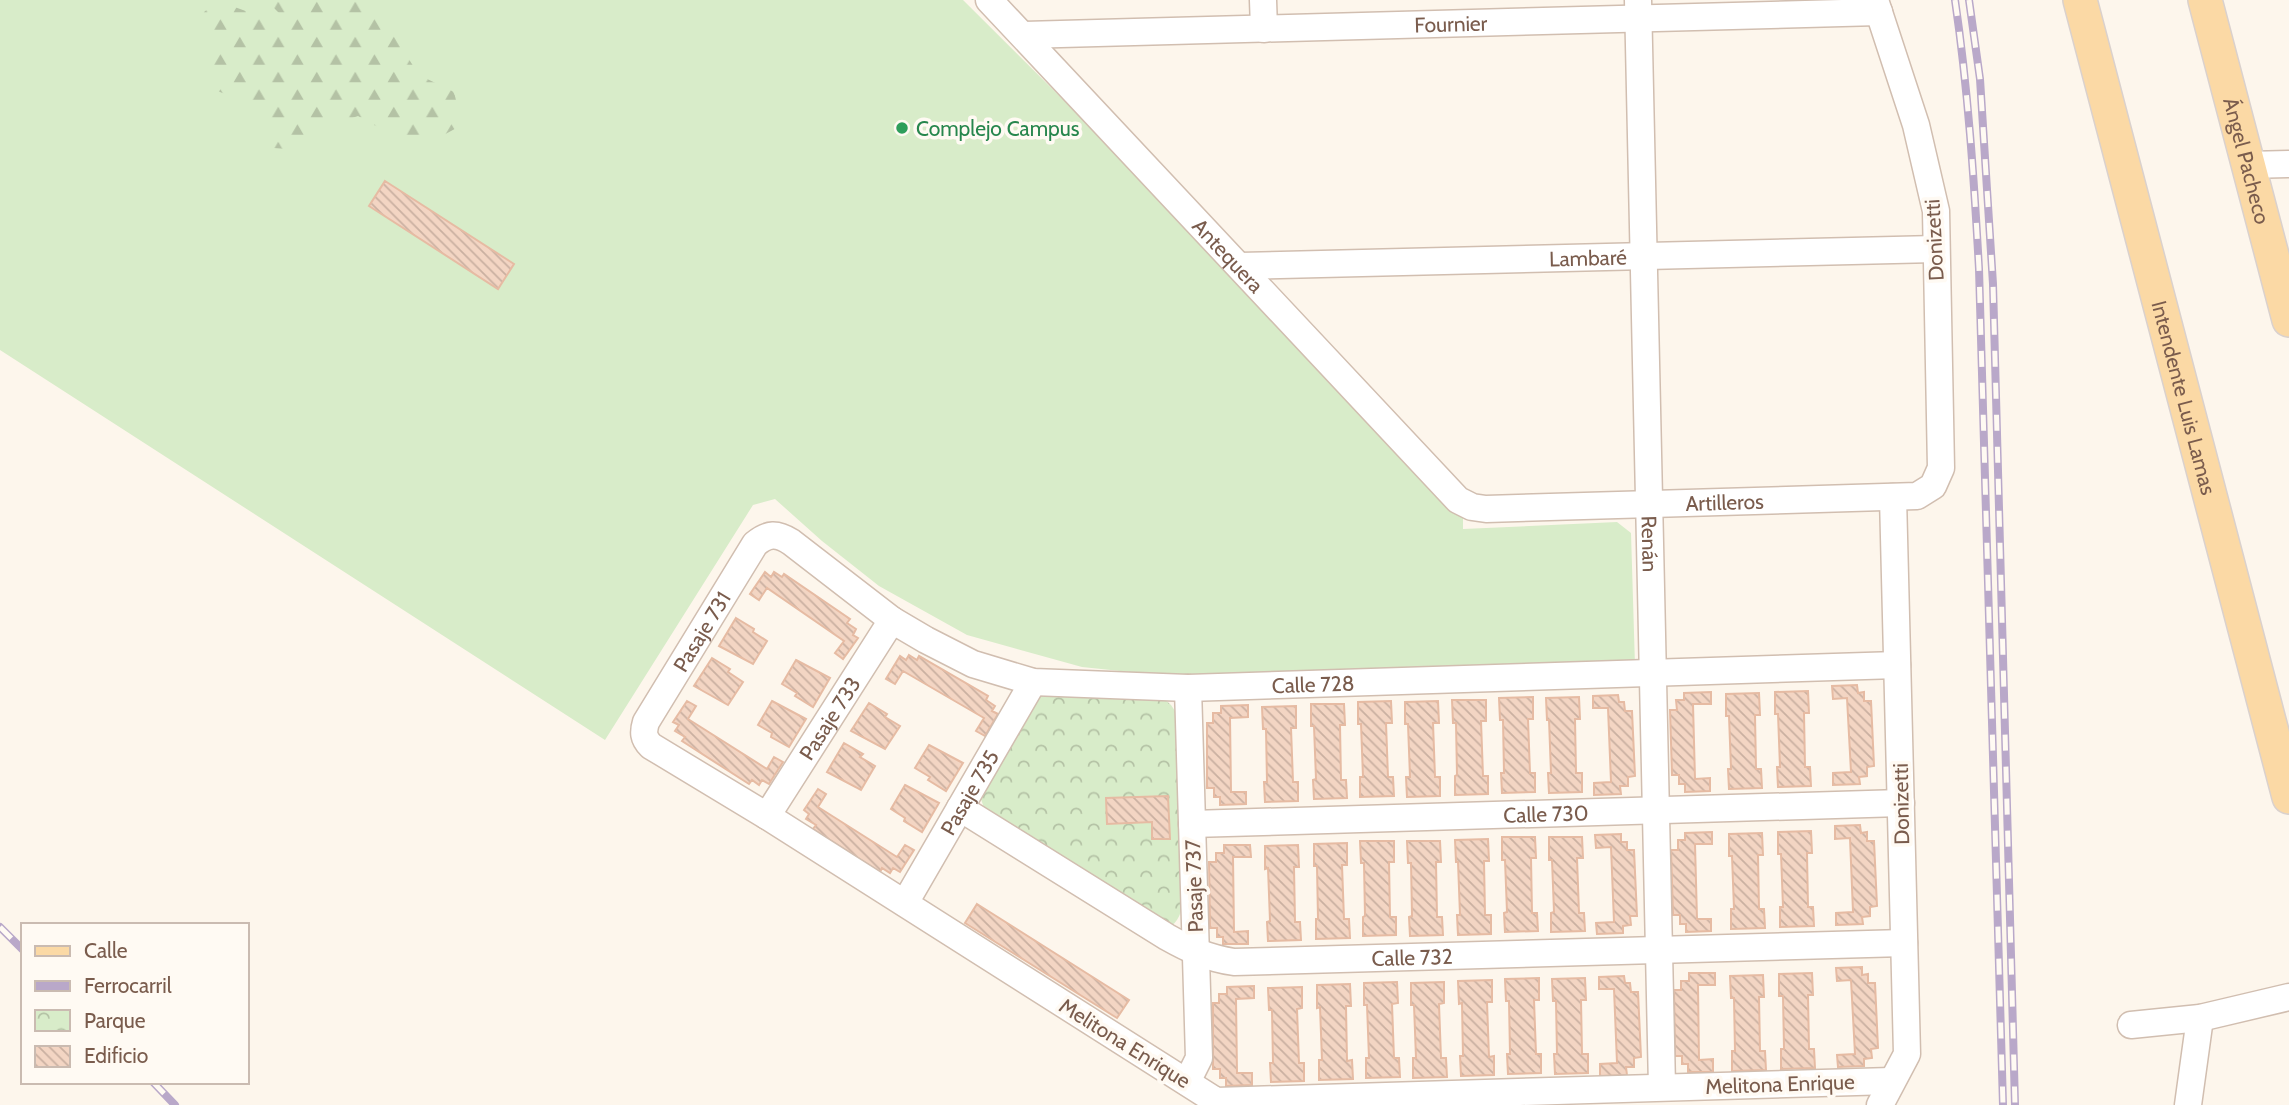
<svg xmlns="http://www.w3.org/2000/svg" width="2289" height="1105" viewBox="0 0 2289 1105" font-family="Cabin,sans-serif">
<defs>
<pattern id="forest-firs" width="22" height="20" patternUnits="userSpaceOnUse" patternTransform="scale(1.75)"><rect width="22" height="20" fill="#d8ecc9"/><path d="M5 1l3.5 6h-7zM16 11l3.5 6h-7z" fill="#b4c2a5"/></pattern>
<pattern id="park-crowns" width="20" height="18" patternUnits="userSpaceOnUse" patternTransform="scale(1.75)"><rect width="20" height="18" fill="#d8ecc9"/><path d="M2 6a3 3 0 1 1 6 0M12 15a3 3 0 1 1 6 0" fill="none" stroke="#b4c2a5"/></pattern>
<pattern id="building-back-hatch" width="6" height="6" patternUnits="userSpaceOnUse" patternTransform="scale(1.75)"><rect width="6" height="6" fill="#f3d5c3"/><path d="M-1 5l2 2M0 0l6 6M5-1l2 2" fill="none" stroke="#cab0a1"/></pattern>
</defs>
<rect width="100%" height="100%" fill="#fdf6ec"/>
<!-- grass -->
<path fill="#d8ecc9" d="M0,0H963L1220,256L1463,515V529L1617,522L1631,533L1635,666L1178,677L1082,667L967,635L879,586L822,541L775,499L753,505L605,740L0,350Z"/>
<!-- forest -->
<path fill="url(#forest-firs)" d="M260,0H362L394,36L419,75L454,92L462,125L440,137L399,139L358,116L329,126L301,150L274,148L263,124L276,105L235,98L210,88L204,68L217,49L201,32L204,12L218,1L265,18L291,25L270,4Z"/>
<!-- park -->
<path fill="url(#park-crowns)" d="M1045,691L1161,696L1171,705L1181,720L1183,896C1182,908 1181,919 1171,926L986,814L981,799L983,783L1035,700Z"/>
<!-- building -->
<path fill="url(#building-back-hatch)" stroke="#e6bba3" stroke-width="2" d="M385,181L514,264L498,289L369,206Z
M765,572L771,577L774,572L782,577L784,574L850,619L847,623L856,629L853,635L858,638L843,659L835,653L844,641L767,588L759,600L750,594Z
M736,618L754,629L753,632L767,641L753,664L719,646Z
M909,655L917,660L919,656L988,696L986,700L995,706L992,711L998,714L985,736L976,731L984,718L903,671L895,684L886,679L900,656L906,660Z
M712,658L730,669L728,672L743,682L728,705L694,686Z
M796,660L830,678L813,707L795,696L797,693L782,684Z
M1857,685L1858,693L1864,692V701H1871L1874,766L1867,767V776L1859,777L1860,784L1833,785V773L1851,772L1847,698L1833,699L1832,686Z
M1808,691L1809,713H1804L1805,767H1810L1811,786L1778,787L1777,767H1780L1778,714H1775V692Z
M1711,692V704H1693L1695,779L1710,778V791L1685,792V784H1679V775H1672L1670,710H1677L1676,700H1684V693Z
M1759,693L1760,715H1755L1756,769H1761L1762,788L1729,789L1728,769H1731L1729,716H1726V694Z
M1618,695L1619,702H1624L1625,711H1632L1635,776L1628,777V786H1620L1621,794L1594,795V783L1611,782L1608,708H1593V696Z
M1533,697V719H1528L1530,773H1535V792L1502,793L1501,773H1504L1503,720H1500L1499,698Z
M1579,697L1580,719H1575L1576,773H1582V792L1549,793L1548,773H1551L1549,720H1547L1546,698Z
M1452,700H1486V721H1481L1483,776H1488V794L1455,795V776L1457,775L1456,723H1453Z
M687,701L696,706L688,719L767,769L774,757L783,762L769,784L762,780L759,785L752,780L749,784L682,741L685,737L675,731L679,725L673,722Z
M772,701L806,719L789,747L771,737L772,733L758,725Z
M1391,701L1392,723H1386L1388,777H1393L1394,796L1360,797V777H1363L1361,724H1358V702Z
M1438,701L1439,723H1433L1435,777H1440V796L1407,797L1406,777H1410L1408,724H1405V702Z
M869,703L887,714L885,717L900,726L885,749L851,731Z
M1311,704H1344L1345,725H1340L1341,780H1346L1347,798L1314,799L1313,780L1316,779L1314,726H1311Z
M1248,705V717L1230,718L1231,792H1246V804L1220,805V797H1214V788H1207V723H1213V713H1221V706Z
M1296,706V728H1291L1293,782H1298V801L1265,802L1264,782H1267L1266,729H1263L1262,707Z
M844,743L863,754L860,757L875,766L861,790L827,772Z
M929,745L963,763L946,791L928,780L930,777L915,768Z
M905,785L939,803L922,832L904,821L905,818L891,809Z
M818,789L826,794L818,807L897,857L905,845L914,850L900,872L893,868L890,873L882,868L880,872L813,829L816,825L806,819L809,814L804,810Z
M1168,796L1170,839H1152V822L1107,824L1106,798Z
M1860,825L1861,833L1867,832V841H1874L1877,906L1870,907V916L1862,917L1863,924L1836,925V913L1853,912L1850,838L1835,839V826Z
M1811,831L1812,853H1807L1808,907H1813L1814,926L1780,927V907H1783L1781,854H1778V832Z
M1712,832V844H1695L1697,919H1711V931L1686,932V924H1680V915H1673L1671,850H1678V840H1685V833Z
M1762,833L1763,855H1758L1759,909H1764L1765,928L1731,929V909H1734L1732,856H1729V834Z
M1621,834V842H1627V850H1634L1637,916H1630L1631,925L1623,926V933L1597,934L1596,923L1614,922L1611,847L1596,848L1595,835Z
M1502,837H1535L1536,858H1531L1532,913H1537L1538,931L1505,932L1504,913L1507,912L1505,860H1502Z
M1549,837H1582L1583,858H1577L1579,913H1584L1585,931L1551,932V913L1554,912L1552,860H1549Z
M1488,839L1489,861H1484L1485,915H1491V934L1458,935L1457,915H1460L1458,862H1456L1455,840Z
M1360,841H1394V862H1389L1390,917H1396V935L1363,936V917L1365,916L1364,863H1361Z
M1407,841H1440L1441,862H1436L1437,917H1442L1443,935L1410,936L1409,917L1412,916L1411,863H1408Z
M1347,843V865H1342L1344,919H1349L1350,938L1316,939V919H1318L1317,866H1314V844Z
M1224,845H1250L1251,857H1233L1234,932L1248,931V944H1223V937H1217V928H1210L1209,862H1216V853H1224Z
M1298,845L1299,867H1294L1295,922H1300L1301,940L1268,941L1267,922L1270,921L1268,868L1265,869V846Z
M977,904L1129,1000L1117,1018L965,923Z
M1862,967V975L1868,974V983H1875L1878,1048L1871,1049L1872,1058L1864,1059V1066L1838,1067L1837,1055L1855,1054L1851,980L1837,981L1836,968Z
M1689,973H1715V985H1698L1699,1060L1713,1059V1072H1688V1064H1682V1056H1675L1674,990H1681V981H1689Z
M1812,973L1813,995H1808L1809,1049H1814L1815,1068L1781,1069V1049H1784L1783,996H1779V974Z
M1763,975L1764,997H1759L1760,1051H1765L1766,1070L1732,1071V1051H1735L1734,998H1731L1730,976Z
M1624,976L1625,983H1630L1631,992H1638L1641,1057L1634,1058V1067H1626L1627,1075L1600,1076V1064L1617,1063L1614,989H1599V977Z
M1539,978V1000H1534L1536,1054H1541V1073L1508,1074L1507,1054H1510L1509,1001H1506L1505,979Z
M1585,978L1586,1000H1581L1582,1054H1588V1073L1555,1074L1554,1054H1557L1556,1001H1553L1552,979Z
M1492,980V1002H1487L1489,1057L1494,1056V1075L1461,1076L1460,1056H1463L1462,1003L1459,1004L1458,981Z
M1397,982L1398,1003L1392,1004L1394,1058H1399L1400,1077L1366,1078V1058H1369L1367,1005H1364V983Z
M1444,982V1003L1439,1004L1441,1058H1446L1447,1077L1413,1078V1058H1416L1414,1005H1411V983Z
M1350,984L1351,1006H1346L1347,1061L1352,1060L1353,1079L1319,1080V1060H1322L1320,1007L1317,1008V985Z
M1254,986V998L1236,999L1237,1073H1252V1085L1226,1086V1078H1220V1069H1213V1003H1219V994H1227V987Z
M1302,987V1008L1297,1009L1299,1063H1304V1081L1271,1082L1270,1063H1273L1272,1010H1269L1268,988Z"/>
<g fill="none" stroke-linecap="round" stroke-linejoin="round">
<!-- minor casing -->
<g stroke="#d1beb0" stroke-width="29">
<g id="minor">
<path id="s1" d="M989,0L1458,500L1472,507L1486,509L1917,496L1933,486L1941,468L1936,211L1916,125L1875,0"/>
<path d="M1263,0L1264,29"/>
<path id="s2" d="M1638,0L1662,1087"/>
<path id="s3" d="M1024,35L1879,12"/>
<path d="M2248,165L2289,164"/>
<path id="s4" d="M1240,266L1936,249"/>
<path id="s5" d="M960,808L1167,937C1190,950 1208,958 1234,962L1904,943"/>
<path id="s6" d="M767,816L892,620"/>
<path id="s7" d="M1192,824L1901,803"/>
<path id="s8" d="M905,903L1033,682"/>
<path d="M2131,1025L2200,1018L2289,997"/>
<path id="s9" d="M1891,1081L1216,1101L767,816L651,746C643,738 643,732 646,722L755,544C768,533 777,533 791,542L892,620L926,640L973,664L1033,682L1188,688L1897,665"/>
<path d="M1187,1082L1199,1058L1188,688"/>
<path d="M1880,1105L1907,1054L1893,497"/>
<path d="M2188,1105L2200,1018"/>
</g>
</g>
<!-- major casing -->
<g stroke="#dad1cd" stroke-width="36">
<g id="major">
<path id="s10" d="M2080,0L2289,797"/>
<path id="s11" d="M2205,0L2289,320"/>
</g>
</g>
<!-- minor -->
<use href="#minor" stroke="#fff" stroke-width="26"/>
<!-- major -->
<use href="#major" stroke="#fbd9a5" stroke-width="33"/>
<!-- rail casing -->
<g stroke="#b9a8c9" stroke-width="8">
<path id="rail" d="M1955,0C1968,89 1974,179 1979,269L2003,1105
M1969,0L1980,79L1993,284L2015,1105
M0,927L23,950
M153,1082L175,1105"/>
</g>
<!-- rail -->
<use href="#rail" stroke="#fffaf3" stroke-width="5" stroke-dasharray="16" stroke-linecap="butt"/>
</g>
<!-- markers -->
<circle fill="#2e9e5b" stroke="#fffaf3" stroke-width="2.5" cx="902" cy="128" r="7"/>
<g text-anchor="middle" dominant-baseline="central" stroke-width="7" stroke-linejoin="round" paint-order="stroke">
<!-- street labels -->
<g font-size="21" fill="#7a5c4d" stroke="#fffaf3">
<text stroke="none"><textPath href="#s3" startOffset="427">Fournier</textPath></text>
<text stroke="none"><textPath href="#s11" startOffset="166">Ángel Pacheco</textPath></text>
<text transform="translate(1934 240) rotate(-93)">Donizetti</text>
<text stroke="none"><textPath href="#s1" startOffset="350">Antequera</textPath></text>
<text stroke="none"><textPath href="#s4" startOffset="348">Lambaré</textPath></text>
<text stroke="none"><textPath href="#s10" startOffset="411">Intendente Luis Lamas</textPath></text>
<text stroke="none"><textPath href="#s1" startOffset="954">Artilleros</textPath></text>
<text stroke="none"><textPath href="#s2" startOffset="544">Renán</textPath></text>
<text stroke="none"><textPath href="#s9" startOffset="1475">Pasaje 731</textPath></text>
<text stroke="none"><textPath href="#s9" startOffset="2180">Calle 728</textPath></text>
<text stroke="none"><textPath href="#s6" startOffset="116">Pasaje 733</textPath></text>
<text stroke="none"><textPath href="#s8" startOffset="128">Pasaje 735</textPath></text>
<text transform="translate(1901 804) rotate(-91)">Donizetti</text>
<text stroke="none"><textPath href="#s7" startOffset="354">Calle 730</textPath></text>
<text transform="translate(1194 886) rotate(-92)">Pasaje 737</text>
<text stroke="none"><textPath href="#s5" startOffset="494">Calle 732</textPath></text>
<text transform="translate(1125 1043) rotate(32)">Melitona Enrique</text>
<text transform="translate(1780 1084) rotate(-2)">Melitona Enrique</text>
</g>
<!-- leisure labels -->
<g font-size="21" fill="#27864d" stroke="#fffaf3" text-anchor="start">
<text x="916" y="128">Complejo Campus</text>
</g>
</g>
<!-- legend -->
<rect x="21" y="923" width="228" height="161" fill="#fffaf3" stroke="#cabbb1" stroke-width="2"/>
<rect x="35" y="946" width="35" height="10" fill="#fbd9a5" stroke="#cabbb1" stroke-width="2"/>
<text x="84" y="958" font-size="21" fill="#7a5c4d">Calle</text>
<rect x="35" y="981" width="35" height="10" fill="#b9a8c9" stroke="#cabbb1" stroke-width="2"/>
<text x="84" y="993" font-size="21" fill="#7a5c4d">Ferrocarril</text>
<rect x="35" y="1010" width="35" height="21" fill="url(#park-crowns)" stroke="#cabbb1" stroke-width="2"/>
<text x="84" y="1028" font-size="21" fill="#7a5c4d">Parque</text>
<rect x="35" y="1046" width="35" height="21" fill="url(#building-back-hatch)" stroke="#cabbb1" stroke-width="2"/>
<text x="84" y="1063" font-size="21" fill="#7a5c4d">Edificio</text>
</svg>
